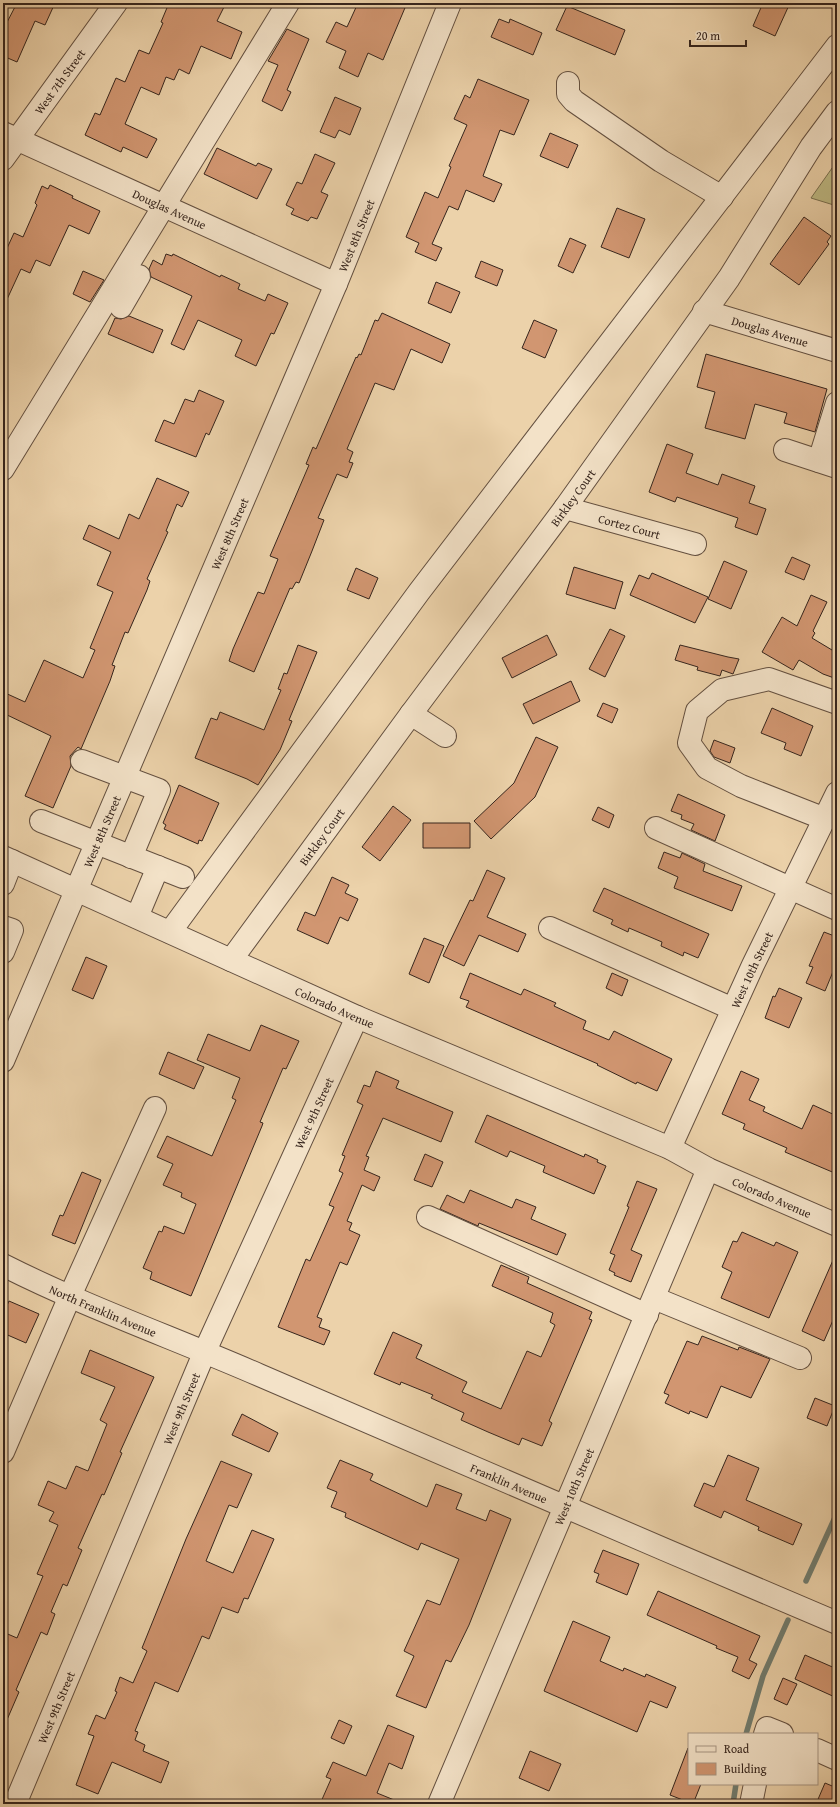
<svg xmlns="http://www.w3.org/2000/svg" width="840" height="1807" viewBox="0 0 840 1807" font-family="'Gentium Book Plus',serif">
<rect width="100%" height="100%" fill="#ecd2aa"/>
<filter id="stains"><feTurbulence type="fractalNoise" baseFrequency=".005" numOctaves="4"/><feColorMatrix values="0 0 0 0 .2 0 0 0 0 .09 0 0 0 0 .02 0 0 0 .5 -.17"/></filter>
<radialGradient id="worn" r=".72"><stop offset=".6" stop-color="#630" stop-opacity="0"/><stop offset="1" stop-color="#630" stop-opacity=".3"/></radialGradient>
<!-- green -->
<path fill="#bfba84" stroke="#7a7050" d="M837,161V206L811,198Z"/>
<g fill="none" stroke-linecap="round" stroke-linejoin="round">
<!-- stream -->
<path stroke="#717d70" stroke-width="5.5" d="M806,1581L837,1513
M746,1734L763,1676L788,1620
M733,1804L736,1784"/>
</g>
<!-- building -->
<path fill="#d19671" stroke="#36251d" d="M17,3H55L45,25L35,21L17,62L3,56V30Z
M169,3H215L224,7L217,21L242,32L231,59L201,46L189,74L179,69L174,80L166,77L159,95L141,87L125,124L157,139L147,158L123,147L121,152L85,135L95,113L100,115L116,78L125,82L139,50L149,54L163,23L161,22Z
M358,3H407L383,60L368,53L358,77L339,68L346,51L326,42L336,22L347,27Z
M763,3H790L775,36L753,26Z
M567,6L625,30L615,55L556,30Z
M499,19L509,23L510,19L542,33L533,55L491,37Z
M287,29L309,39L287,90L291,92L282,111L262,101L278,65L268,61Z
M478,79L529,100L514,135L500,130L483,176L502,184L494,202L466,190L458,210L449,206L432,244L442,248L436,261L415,252L419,243L406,237L425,192L438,198L451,167L449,166L467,125L454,119L465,95L470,98Z
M335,97L361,108L350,135L339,130L335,138L320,132Z
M550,133L578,145L568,168L540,156Z
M217,148L256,166L258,163L272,169L257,199L204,174Z
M315,154L335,163L321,192L328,195L317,219L311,217L308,221L291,214L294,209L286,205L297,182L302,184Z
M50,185L73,196L72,198L100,211L89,234L69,225L50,266L36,260L30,273L21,269L3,308V257L14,233L23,237L37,205L35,203L42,186L48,189Z
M617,208L645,219L629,258L601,247Z
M804,217L831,236L827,242L829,244L799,285L770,264Z
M570,238L586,245L573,273L558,266Z
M166,254L172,256L173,254L220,277L221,275L234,281L240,284L238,289L265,301L268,294L288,303L274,334L271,333L256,366L235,356L242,340L198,320L184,350L171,344L192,296L151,277L149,269L153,260L162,265Z
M481,261L503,270L497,286L475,277Z
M83,271L104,280L90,302L73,294Z
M436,282L460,292L451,313L428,303Z
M382,313L450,344L442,363L411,349L394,390L375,383L347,449L353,452L349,462L353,463L347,478L337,474L318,518L324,520L312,551L299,583L296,582L292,589L290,588L254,672L229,661L233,649L258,592L264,594L278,559L270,556L309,465L306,464L313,447L316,449L356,357L357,358L359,354L361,355L375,320L378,321Z
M129,316L163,330L153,353L108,334L115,318L121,319Z
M534,320L557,330L545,358L522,348Z
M706,354L827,389L815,432L784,423L787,413L755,404L745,439L705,428L715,392L697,387Z
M199,390L224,401L209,435L206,433L196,457L155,441L164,420L174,424L185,399L194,402Z
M667,444L693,454L686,473L718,485L722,474L755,486L749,503L766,509L757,535L735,527L738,518L677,497L675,502L649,492Z
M157,478L189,492L182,507L177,504L166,531L168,532L147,579L150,581L147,590L128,633L125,632L112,665L115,666L110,681L81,749L78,747L70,756L71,766L53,808L25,796L51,736L3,713V692L25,702L44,660L83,678L95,650L90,648L113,592L97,585L111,552L83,539L89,525L119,539L129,514L139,519Z
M792,557L810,565L804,580L785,572Z
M724,561L747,571L731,609L708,599Z
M574,567L623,582L615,609L566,594Z
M356,568L378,578L369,599L347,590Z
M652,573L708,597L695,623L630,595L639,575L649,579Z
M811,595L827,602L813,631L815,633L812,638L837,653V679L823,674L799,660L793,670L762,652L782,617L797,626Z
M610,629L625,636L605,677L589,669Z
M547,635L557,655L512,678L502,658Z
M298,645L317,652L289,720L292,721L280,750L258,785L247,779L195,758L211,718L217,720L220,712L264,730L281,690L278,689L284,673L287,674Z
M680,645L728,657L739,659L733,674L722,670L720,676L697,670L698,667L675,660Z
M571,681L580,701L533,724L523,704Z
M603,703L618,709L612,723L597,716Z
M772,708L813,726L801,756L784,749L786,743L761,733Z
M536,737L558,747L535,797L491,839L474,821L514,783Z
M714,740L735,748L730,763L714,757L710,751Z
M179,785L219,803L202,841L199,840L198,844L164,829L166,825L163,823Z
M678,794L725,815L715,841L691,830L694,824L681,819L682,815L671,811Z
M393,806L411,820L380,861L362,847Z
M598,807L614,815L609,828L592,820Z
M423,823H470V848H423Z
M664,852L680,858L682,853L705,864L703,871L742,886L732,911L674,888L678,877L658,868Z
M487,870L505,878L487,917L526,934L518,952L479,935L464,966L443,956L470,900L473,901Z
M332,877L349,885L345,893L358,899L348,921L340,917L328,944L297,930L305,912L315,916Z
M604,888L709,934L698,958L684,952L683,956L661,946L662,942L629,928L628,932L611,924L613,920L593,911Z
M824,932L837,937V962L825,991L806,983L813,967L809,966Z
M424,938L444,946L429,983L409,974Z
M86,957L107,966L93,999L72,990Z
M470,973L521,995L524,989L556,1003L554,1006L586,1021L583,1029L609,1040L614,1031L672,1059L657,1091L637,1082L636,1084L597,1065L598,1064L466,1007L469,1001L460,998Z
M612,973L628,980L622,996L606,988Z
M779,988L802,998L789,1028L765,1018L773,996L775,997Z
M261,1025L299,1041L286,1069L283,1068L260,1122L263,1123L262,1126L191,1296L150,1279L152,1272L143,1268L159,1231L162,1232L164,1226L184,1234L196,1204L181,1197L182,1193L163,1185L173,1164L157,1157L167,1136L212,1156L236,1100L232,1098L240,1078L197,1060L208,1034L250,1051Z
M168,1052L204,1067L194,1089L159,1074Z
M376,1071L399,1081L396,1088L453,1112L441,1142L383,1118L366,1156L369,1157L364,1170L380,1177L374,1191L362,1185L347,1221L352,1223L349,1230L360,1235L347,1265L340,1262L317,1317L322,1319L319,1327L330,1331L324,1345L278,1327L306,1259L310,1261L334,1207L329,1205L343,1173L339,1171L345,1156L342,1155L363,1105L357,1102L364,1085L370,1087Z
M741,1071L759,1079L749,1100L765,1107L763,1111L802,1129L813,1105L837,1116V1174L785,1152L787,1148L743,1129L745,1124L722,1114Z
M487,1115L584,1157L585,1154L598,1160L597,1162L606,1166L594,1194L543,1172L545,1166L510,1151L507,1157L475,1142Z
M425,1154L443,1162L432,1187L414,1180Z
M82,1172L101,1180L75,1244L52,1235L60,1215L63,1216Z
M637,1181L657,1189L631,1250L642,1255L631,1282L614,1275L615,1273L609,1270L615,1255L610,1253L629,1207L627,1206Z
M470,1190L512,1208L516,1199L536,1207L531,1219L566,1234L557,1255L479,1223L478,1226L440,1209L447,1195L464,1203Z
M742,1232L774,1246L776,1242L798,1252L769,1318L721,1298L732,1272L722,1267L733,1241L737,1242Z
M837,1251V1311L824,1341L802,1331Z
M501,1265L529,1277L527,1283L592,1312L589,1319L592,1320L549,1421L552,1423L542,1446L522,1438L519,1445L488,1432L461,1420L464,1413L431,1398L433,1395L401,1382L400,1385L374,1374L393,1332L422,1345L416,1358L467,1382L462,1392L501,1409L527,1351L541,1357L555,1325L550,1322L553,1313L492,1286Z
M9,1301L39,1314L26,1343L3,1333V1314Z
M702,1336L738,1350L739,1347L770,1359L751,1398L721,1386L707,1418L690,1411L689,1414L665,1403L669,1395L664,1393L687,1341L698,1345Z
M90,1350L154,1377L120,1452L122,1453L104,1495L102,1494L78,1548L82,1550L67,1586L63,1584L51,1612L55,1614L47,1635L41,1632L16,1690L19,1692L3,1729V1632L17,1638L43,1576L37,1574L58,1525L49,1521L54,1512L38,1505L48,1481L66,1489L76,1466L88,1471L107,1424L100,1420L115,1387L81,1373Z
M815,1398L835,1406L827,1426L807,1418Z
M242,1414L278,1433L269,1452L232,1435Z
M728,1455L759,1468L746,1500L802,1524L793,1545L758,1530L759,1527L724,1511L721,1518L694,1506L704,1483L714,1487Z
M340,1460L373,1474L370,1480L427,1507L436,1484L462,1494L456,1509L486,1521L490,1510L511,1519L469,1625L451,1662L446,1660L426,1708L396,1696L414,1656L404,1651L427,1600L440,1605L459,1559L421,1543L418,1550L345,1517L346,1513L331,1507L337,1492L327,1488Z
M221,1461L252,1474L237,1508L229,1505L206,1561L233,1573L252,1530L274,1539L248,1599L244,1598L238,1613L222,1607L209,1639L202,1636L178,1692L155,1682L135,1731L138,1732L135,1740L145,1745L143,1751L169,1762L161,1783L112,1762L98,1794L76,1785L94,1736L88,1734L96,1715L105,1719L117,1692L115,1691L120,1677L133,1683L147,1651L142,1648L186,1539Z
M603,1550L639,1564L627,1595L596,1582L599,1574L594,1572Z
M658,1591L760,1636L749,1660L757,1664L749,1679L732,1671L738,1657L716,1648L717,1646L647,1615Z
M573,1621L610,1637L600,1661L623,1671L624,1668L645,1677L646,1674L676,1687L667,1708L650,1701L637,1732L544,1691Z
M805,1655L837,1669V1698L795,1679Z
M783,1678L797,1684L787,1705L774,1699Z
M339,1720L352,1726L344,1744L331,1738Z
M388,1725L414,1736L402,1769L389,1763L377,1793L404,1804H320L331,1779L326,1777L333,1762L366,1776Z
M688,1748L689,1784H701L693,1804L670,1795Z
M530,1751L561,1764L549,1791L519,1778Z
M825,1783L837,1788V1804H816Z"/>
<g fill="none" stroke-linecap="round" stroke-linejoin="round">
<!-- minor casing -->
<g stroke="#645040" stroke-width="24">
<g id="minor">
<path d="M568,83V94L574,101L661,161L722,197"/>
<path id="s1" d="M3,133L336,284"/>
<path id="s2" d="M3,159L116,3"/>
<path d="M121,307L139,276"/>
<path id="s3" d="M704,311L837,351"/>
<path d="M785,450L837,467"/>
<path d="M819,461L837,403"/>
<path d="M3,469L288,3"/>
<path id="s4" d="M565,508L695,544"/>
<path d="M411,714L445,736"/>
<path d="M82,761L159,790L131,857"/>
<path d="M825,819L741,786L707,768L689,743L697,711L722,690L769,679L837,703"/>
<path d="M41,821L183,877"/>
<path d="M656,828L837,909"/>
<path id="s5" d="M3,857L357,1017L670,1148L708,1169L837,1225"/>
<path d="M3,884L12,861"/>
<path d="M137,917L158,867"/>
<path d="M3,927L12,930L3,952"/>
<path d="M550,928L733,1009"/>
<path d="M170,932L419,592L837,46"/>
<path id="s6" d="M231,960L411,714L565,508L729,278L811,147L837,112"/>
<path id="s7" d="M3,1061L336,284L450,3"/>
<path id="s8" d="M670,1148L753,965L837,793"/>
<path d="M428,1217L647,1315"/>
<path id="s9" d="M3,1265C86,1307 174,1338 259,1375C451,1458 644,1541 837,1623"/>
<path d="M654,1298L800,1358"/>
<path d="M3,1452L70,1296L155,1108"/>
<path d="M765,1734L767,1728L782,1734"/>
<path d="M817,1750L837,1759"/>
<path id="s10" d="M15,1804L205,1351L357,1017"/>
<path id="s11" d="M439,1804L708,1169"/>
<path d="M751,1804L755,1784"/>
</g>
</g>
<!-- minor -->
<use href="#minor" stroke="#f3e2c8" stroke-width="22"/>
</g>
<g text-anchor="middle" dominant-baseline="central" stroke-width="3" stroke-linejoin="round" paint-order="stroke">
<!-- street labels -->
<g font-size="12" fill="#36251d" stroke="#f3e2c8">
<text stroke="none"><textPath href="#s2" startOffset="96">West 7th Street</textPath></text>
<text stroke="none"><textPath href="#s1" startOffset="183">Douglas Avenue</textPath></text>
<text stroke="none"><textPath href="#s7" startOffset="898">West 8th Street</textPath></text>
<text stroke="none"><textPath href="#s3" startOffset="69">Douglas Avenue</textPath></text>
<text stroke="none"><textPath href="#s6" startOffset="575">Birkley Court</textPath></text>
<text stroke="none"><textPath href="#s4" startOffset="67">Cortez Court</textPath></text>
<text stroke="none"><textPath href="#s7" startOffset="574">West 8th Street</textPath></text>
<text stroke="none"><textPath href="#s7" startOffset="250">West 8th Street</textPath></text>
<text stroke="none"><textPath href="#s6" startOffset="153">Birkley Court</textPath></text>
<text stroke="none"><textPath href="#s8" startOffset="196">West 10th Street</textPath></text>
<text stroke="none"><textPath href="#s5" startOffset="364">Colorado Avenue</textPath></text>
<text stroke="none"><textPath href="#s10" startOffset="753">West 9th Street</textPath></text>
<text stroke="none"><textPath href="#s5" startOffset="841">Colorado Avenue</textPath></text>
<text stroke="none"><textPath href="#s9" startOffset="110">North Franklin Avenue</textPath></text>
<text stroke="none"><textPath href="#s10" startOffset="429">West 9th Street</textPath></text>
<text stroke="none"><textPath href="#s9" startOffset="551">Franklin Avenue</textPath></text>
<text stroke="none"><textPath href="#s11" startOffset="345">West 10th Street</textPath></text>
<text stroke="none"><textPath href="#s10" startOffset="105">West 9th Street</textPath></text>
</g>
</g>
<!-- margin -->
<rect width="840" height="1807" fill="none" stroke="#ecd2aa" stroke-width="16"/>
<rect x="4" y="4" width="832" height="1799" fill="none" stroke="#36251d" stroke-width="2"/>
<rect x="8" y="8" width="824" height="1791" fill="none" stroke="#36251d"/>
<!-- legend -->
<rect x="688" y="1733" width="130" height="52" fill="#f3e2c8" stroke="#a79684"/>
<rect x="696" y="1746" width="20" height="6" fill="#f3e2c8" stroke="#a79684"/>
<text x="724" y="1753" font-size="12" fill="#36251d">Road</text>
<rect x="696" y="1763" width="20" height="12" fill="#d19671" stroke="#a79684"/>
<text x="724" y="1773" font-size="12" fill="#36251d">Building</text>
<!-- scale -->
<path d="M690 40v6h56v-6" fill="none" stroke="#36251d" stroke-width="2"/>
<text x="696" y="40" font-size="12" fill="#36251d" stroke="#f3e2c8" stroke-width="3" paint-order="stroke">20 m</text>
<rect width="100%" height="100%" filter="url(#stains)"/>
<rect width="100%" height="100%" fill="url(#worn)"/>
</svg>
